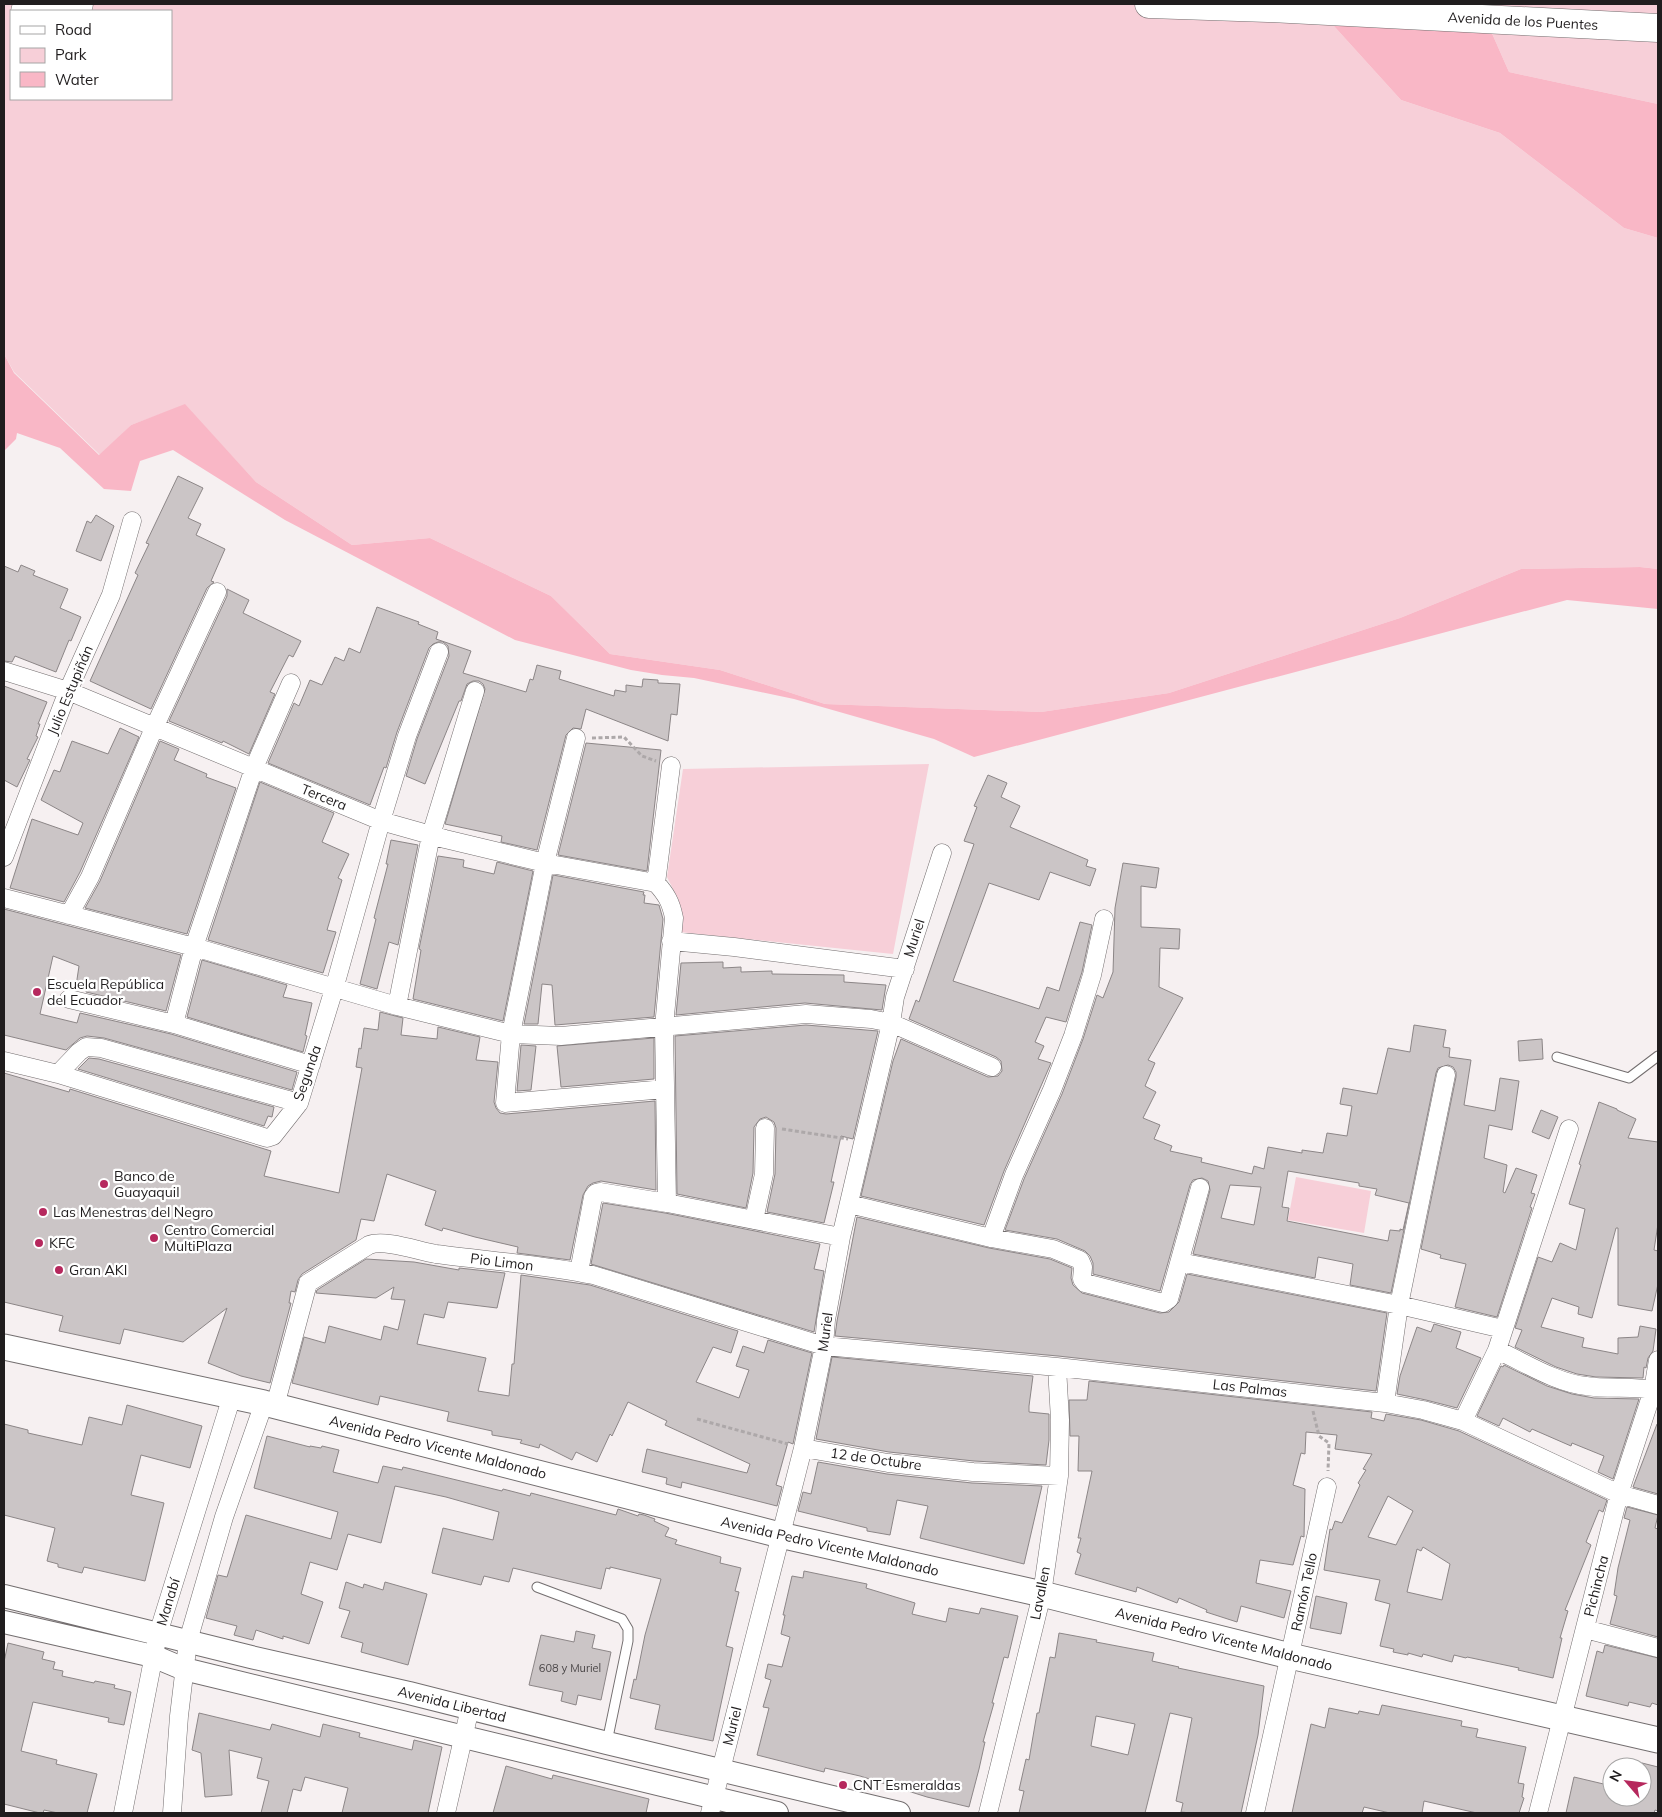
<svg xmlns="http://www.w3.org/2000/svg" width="1662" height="1817" viewBox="0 0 1662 1817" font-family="Mulish,sans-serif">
<rect width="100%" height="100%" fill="#f6f0f1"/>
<!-- green -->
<path fill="#f7cfd8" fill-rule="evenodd" d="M4,4H1309L1333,25L1401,100L1500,133L1624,228L1658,238V569L1640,567L1521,569L1400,618L1169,693L1041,712L825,704L720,670L610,654L551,596L430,538L352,545L256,482L185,405L131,425L100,455L14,372L4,354ZM11,11H171V99H11Z
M1474,4H1658V104L1509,72L1483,13Z
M929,764L893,954L679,932V901L667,877L683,769Z
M1296,1177L1371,1191L1364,1233L1288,1220Z"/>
<!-- water -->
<path fill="#f9b7c6" d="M1309,4H1474L1483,13L1509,72L1658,104V238L1624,228L1500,133L1401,100L1333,25Z
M4,354L14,373L99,455L131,425L185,404L256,482L352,545L430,538L551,596L610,654L720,670L825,704L1041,712L1169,693L1400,618L1521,569L1640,567L1658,569V609L1567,600L974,757L934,739L794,699L694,678L662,675L631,670L515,640L285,520L173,450L140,461L131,491L104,489L60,448L17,433L16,439L4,451Z"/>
<!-- building -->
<path fill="#cbc5c6" stroke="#8c8687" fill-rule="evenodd" d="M178,476L203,488L188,518L201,524L196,535L225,549L211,581L214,582L207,588L151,709L90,681L138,575L135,573L149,544L146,543Z
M96,515L114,526L101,561L76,551L87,521L91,523Z
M21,565L35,571L33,575L68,589L60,608L81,617L71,641L69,640L56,672L15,656L12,662L4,661V566L18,572Z
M227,589L249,600L243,613L301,641L293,657L289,655L270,692L275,694L249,754L223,741L222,743L169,721L227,596Z
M377,607L419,622L418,624L438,632L436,639L471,651L463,673L526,692L530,679L533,680L537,665L561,671L559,679L614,696L615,690L626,692V685L642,687L643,679L658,680V683L680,684L677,715L671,714L668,741L586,709L581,729L573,728L566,735L537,850L501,842L502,836L445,824L485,689L483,684L479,681H473L467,684L461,701H459L425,784L406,776L417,739L449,656L448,646L443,642H438L433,644L429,648L397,732L386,768L384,767L370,805L268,763L294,703L299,706L310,680L322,685L335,657L344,661L349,648L360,653Z
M4,686L47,702L38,724H40L36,736L38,737L27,759L30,760L29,762L17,787L4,780Z
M120,728L139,737L80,872L64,902L10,888L32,819L78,835L83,823L41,800L54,770L60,772L72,741L108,754Z
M160,741L179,749L174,760L207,774L206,777L236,788L187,934L85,908L100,881Z
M586,743L661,750L647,871L558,855Z
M988,775L1007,783L1001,797L1020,806L1010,827L1088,860L1086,866L1096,869L1090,886L1050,872L1039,900L989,883L953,981L1039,1009L1047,987L1059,991L1080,922L1092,925L1082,972L1066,1022L1046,1017L1035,1042L1044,1046L1038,1059L1051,1063L1004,1171L984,1225L861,1196L893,1061L901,1039L988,1077L998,1076L1002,1071L1001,1061L996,1057L909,1019L916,1000L919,1002L974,844L964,841L977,807L974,806Z
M260,782L334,813L322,842L349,854L338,878L342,880L327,930L336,932L323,973L208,940Z
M391,840L418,845L398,945L389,942L377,989L360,984L376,919L374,918L388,864H386Z
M438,856L464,860L463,867L494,874L497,862L533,871L503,1021L413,999L421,950L419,949Z
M1123,863L1159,868L1156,888L1141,886V927L1180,929L1179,949L1160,948L1159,987L1183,998L1148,1060L1155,1063L1145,1086L1156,1092L1143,1118L1160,1125L1154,1139L1172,1146L1170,1151L1202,1158L1201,1162L1252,1174L1254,1166L1264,1169L1268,1147L1302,1153V1150L1323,1153L1327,1133L1347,1136L1352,1106L1340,1104L1343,1088L1377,1094L1388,1048L1410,1052L1414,1025L1446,1030L1443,1047L1450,1048L1449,1057L1471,1060L1464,1105L1495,1111L1500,1078L1519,1081L1512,1130L1489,1125L1484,1158L1507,1165L1503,1192L1505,1193L1516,1168L1537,1175L1531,1193L1535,1194L1530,1207L1532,1208L1497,1317L1455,1307L1466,1264L1440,1258L1441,1255L1421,1249L1456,1077V1072L1453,1067L1448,1065L1438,1068L1436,1073L1391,1293L1350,1285L1353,1264L1318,1257L1315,1278L1193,1254L1210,1190L1208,1181L1202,1178L1193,1180L1190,1185L1160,1291L1093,1274V1263L1090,1256L1085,1251L1057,1239L1005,1230L1024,1179L1062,1094L1083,1039L1097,995L1103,998L1113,972L1115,908ZM1288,1171L1359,1183V1186L1377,1189L1375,1195L1409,1203L1403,1230L1400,1229V1231L1390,1230L1388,1241L1287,1221L1289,1208L1282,1207ZM1230,1185L1261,1187L1254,1225L1221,1218Z
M553,875L644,892L643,895H645L644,903L659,905L663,919L654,1017L555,1025L552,985L542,984L538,1024H524Z
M4,909L181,955L166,1011L86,992L87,988L76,986L79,966L53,956L40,1014L77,1023L80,1013L171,1034L297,1072L292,1090L104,1038L87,1036L80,1038L66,1050L4,1035Z
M202,960L287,985L283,997L312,1003L305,1035L307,1036L303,1052L187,1017Z
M723,962V968L741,967V972L772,971V974L844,975V982L886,985L882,1010L805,1003L676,1015L681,963Z
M380,1012L403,1018L401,1035L437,1039L438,1027L480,1037L476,1060L498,1062L494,1102L496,1108L500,1113L506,1114L655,1101L656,1190L601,1181L593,1183L588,1186L583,1195L570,1260L517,1253L518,1247L475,1237L443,1228L442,1231L425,1225L436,1191L387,1174L374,1221L361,1219L356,1240L302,1274L298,1280L295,1292L291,1291L289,1303H291L270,1383L241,1376L208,1363L227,1308L183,1342L124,1329L120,1344L59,1331L63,1316L4,1302V1073L69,1092L70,1089L271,1151L264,1176L339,1193L362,1068L356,1067L359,1048L361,1049L364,1028L378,1030Z
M806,1025L878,1031L853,1139L841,1136L831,1182H834L824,1223L767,1212L775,1174L776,1128L774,1122L766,1117L760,1119L754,1127L753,1173L746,1208L677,1194L675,1036Z
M654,1038V1079L561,1087L557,1046Z
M1542,1039L1543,1059L1519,1061L1518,1041Z
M521,1045L536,1046L531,1090L517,1091Z
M89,1058L99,1059L274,1107L272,1117L268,1116L264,1126L78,1069Z
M1599,1102L1617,1109V1110L1636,1119L1628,1138L1658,1142V1224L1654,1250L1658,1251V1284L1652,1311L1618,1305V1228H1616L1592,1318L1578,1314L1579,1307L1552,1298L1541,1327L1584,1338L1582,1347L1618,1354V1338L1638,1337L1640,1326L1656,1329L1653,1351L1648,1358L1646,1368L1644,1367L1643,1378L1596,1377L1577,1374L1556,1367L1515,1347L1522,1330L1515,1328L1538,1257L1552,1262L1560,1243L1576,1250L1585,1209L1569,1204L1581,1165L1579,1164Z
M1541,1110L1558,1117L1549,1139L1532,1132Z
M603,1203L665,1213L820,1244L814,1269L824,1271L814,1332L591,1264Z
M857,1217L989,1248L1050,1259L1072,1268L1071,1278L1073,1285L1082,1293L1160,1313L1169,1312L1179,1302L1187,1274L1387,1313L1376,1391L1058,1356L835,1336L837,1321Z
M366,1259L414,1262L459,1270V1268L505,1273L497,1308L448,1302L444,1318L424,1314L417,1344L486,1358L478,1391L509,1396L512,1364H514L521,1275L590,1285L738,1331L731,1353L713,1347L696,1382L739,1398L749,1370L736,1366L743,1346L764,1353L768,1340L812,1353L793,1444L788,1442L776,1485L782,1487L777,1506L682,1482L681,1488L666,1484L667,1478L642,1472L647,1449L747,1473L750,1464L665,1425L667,1421L628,1402L612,1436L610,1434L597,1462L576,1452L572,1460L540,1444L539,1448L520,1443L522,1440L492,1435V1431L447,1421L449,1412L380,1396L378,1405L292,1383L304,1337L325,1343L329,1326L381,1340L384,1326L398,1330L405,1300L391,1299L394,1287L376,1298L316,1293L317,1290Z
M1434,1324L1461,1332L1456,1348L1481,1358L1457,1408L1426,1400L1397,1394L1400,1376L1417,1327L1431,1332Z
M832,1357L1033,1376L1029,1406V1412L1049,1414V1440L1046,1465L974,1461L889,1452L816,1439Z
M1504,1365L1547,1386L1572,1394L1594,1398L1639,1399L1613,1479L1598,1472L1604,1456L1572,1443L1571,1446L1532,1429L1530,1432L1503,1418L1499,1426L1477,1416L1501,1366L1503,1367Z
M1089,1381L1372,1412L1371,1418L1384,1421L1386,1414L1421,1420L1459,1431L1607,1500L1603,1512L1599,1510L1586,1542L1591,1545L1565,1610L1568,1611L1560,1638H1562L1553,1678L1518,1670L1519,1668L1467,1657L1466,1658L1454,1655L1452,1662L1423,1654L1422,1657L1408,1653V1655L1393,1652L1394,1649L1380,1646L1390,1604L1375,1600L1380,1580L1324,1570L1330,1529L1332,1530L1335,1521L1342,1523L1360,1485L1358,1483L1366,1470L1363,1469L1372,1454L1335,1449L1337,1435L1306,1432L1305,1454L1301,1453L1293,1485L1305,1489L1304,1537L1301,1536L1293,1565L1260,1560L1256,1583L1291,1591L1284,1618L1241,1606L1237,1622L1206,1612L1207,1610L1179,1598L1177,1603L1137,1587L1136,1592L1075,1574L1081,1554L1077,1552L1081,1538H1078L1092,1471H1078L1079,1436H1070L1069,1400H1087ZM1388,1496L1413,1511L1396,1545L1368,1537ZM1423,1547L1450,1564L1442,1600L1407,1592L1417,1549L1421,1551Z
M127,1405L202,1426L190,1468L141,1455L131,1495L164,1503L145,1581L84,1567L82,1573L58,1567V1564L47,1561L55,1528L4,1515V1424L28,1430V1433L82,1445L89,1417L122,1425Z
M1657,1424H1658V1494L1633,1487Z
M267,1436L310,1447V1446L321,1448L322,1446L339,1450L333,1472L378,1483L383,1466L402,1470L403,1467L502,1491L503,1489L530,1496L531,1493L616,1515L618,1509L638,1516L639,1514L644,1515L655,1519L654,1521L669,1528L665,1536L677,1540L675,1544L721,1557L720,1563L741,1568L735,1591L739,1592L726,1646L733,1648L713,1741L655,1729L660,1705L630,1698L634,1679L636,1680L645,1635L661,1579L610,1567V1569L606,1568L601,1589L513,1568L509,1582L484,1576L481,1585L432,1573L443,1528L493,1540L499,1512L446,1497L395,1486L381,1543L348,1534L337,1570L310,1562L301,1594L323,1602L309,1644L283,1636V1639L256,1630L253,1640L234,1635L237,1626L206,1618L218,1575L227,1577L246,1515L331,1539L338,1512L254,1488Z
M818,1462L887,1474L972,1483L1042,1486L1024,1564L920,1538L928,1506L897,1500L890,1535L867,1531V1528L798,1511L803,1492L811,1494Z
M1627,1507L1658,1515L1655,1528L1658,1529V1637L1610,1624L1617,1596L1614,1595L1618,1568L1630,1520L1624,1518Z
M804,1571L867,1584L866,1588L915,1603L912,1614L946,1622L949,1608L979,1614L981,1608L1018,1616L1008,1658L1004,1657L992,1703H994L983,1742H985L979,1769L969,1807L927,1797L860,1776L825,1768L824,1772L757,1755L769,1708L763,1707L771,1680L765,1678L768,1664L782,1667L790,1637L781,1634L785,1615H783L792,1576L803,1578Z
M346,1582L363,1588L364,1584L383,1590L385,1582L427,1594L408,1665L361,1652L363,1643L341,1637L350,1611L339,1608Z
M1316,1596L1347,1603L1341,1634L1310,1628Z
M576,1631L595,1635L592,1648L611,1652L601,1700L578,1695L576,1705L561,1701L563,1692L529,1685L541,1635L574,1642Z
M1059,1633L1097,1640L1096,1642L1154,1653L1152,1661L1179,1667L1178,1668L1264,1686L1258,1735L1241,1813H1191L1181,1812L1183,1803L1176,1801L1192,1718L1170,1713L1145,1813H1019L1024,1791L1019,1790L1026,1759L1029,1760L1037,1713H1039L1050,1657L1055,1658ZM1096,1716L1135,1724L1128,1755L1091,1746Z
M8,1643L44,1652L42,1659L55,1662L53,1669L63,1671L62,1676L94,1683L95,1681L115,1685L114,1688L131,1692L124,1725L108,1722L109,1718L33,1702L21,1751L57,1760L56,1764L97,1774L87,1813H58L44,1810L43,1813H40L4,1804V1662Z
M1605,1645L1658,1658V1705L1652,1703L1650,1707L1629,1702L1628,1706L1586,1696L1597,1651L1603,1653Z
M1382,1705L1462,1721L1461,1726L1478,1729L1476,1737L1526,1747L1518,1783L1524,1784L1522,1797L1524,1798L1519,1813H1477L1424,1801L1422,1813H1390L1364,1807L1362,1813H1292L1311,1724L1325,1728L1329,1708L1358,1714L1359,1711L1379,1715Z
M199,1713L270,1730L272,1724L320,1737L323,1724L360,1733L359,1737L412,1750L414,1740L442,1747L428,1813H342L348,1788L305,1777L301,1791L293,1789L287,1813H261L269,1781L257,1778L262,1758L229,1750L232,1795L205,1797L201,1753L192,1750Z
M1642,1763L1658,1767V1811L1655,1810L1654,1813H1566L1574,1777L1612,1786V1797H1642Z
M506,1766L552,1779L553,1775L649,1799L646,1813H493Z"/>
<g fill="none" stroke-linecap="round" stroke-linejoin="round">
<!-- service casing -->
<g stroke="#736e6f" stroke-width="11">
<path id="service" d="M1557,1057L1629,1078L1658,1056
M537,1587L622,1619L628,1629V1641L607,1742"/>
</g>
<!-- minor casing -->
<g stroke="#736e6f" stroke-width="19">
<path id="minor" d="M4,671L68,691L381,821L445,839L545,863L656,883
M576,738L545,863L511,1034L505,1103L665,1089
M4,857L68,691L111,595L132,521
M4,898L194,947L397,1006L511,1034L561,1036L806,1014L871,1019L891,1023L992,1067
M69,915L90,877L154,728L217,592
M671,941L734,947L905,969
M69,999L174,1024L311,1065
M397,1006L431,835L475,691
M174,1024L194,947L254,768L291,683
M4,1061L58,1074L267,1138L273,1136L299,1103L334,989L381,821L407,736L439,652
M58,1074L79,1052L86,1047L101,1048L299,1103
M667,1203L664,1027L674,918C671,902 666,894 656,883L671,766
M849,1204L991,1238L1053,1249L1080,1260L1083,1267L1082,1279L1085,1283L1163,1303L1169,1299L1200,1188
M754,1220L764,1174L765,1128
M991,1238L1014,1175L1052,1090L1073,1036L1092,975L1104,919
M1180,1262L1399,1305L1503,1329
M579,1272L593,1197L596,1193L600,1192L667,1203L841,1237
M1497,1350C1524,1362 1556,1383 1586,1386C1610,1390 1634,1385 1658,1391
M1385,1403L1399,1305L1446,1075
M275,1406L308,1283L369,1245C385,1239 418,1251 436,1254C488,1261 541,1264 593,1275L824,1346L1057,1367L1385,1403L1423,1410L1463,1421L1619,1494L1658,1505
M1463,1421L1497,1350L1569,1129
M803,1448L888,1463L973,1472L1059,1476
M1585,1629L1658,1648
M123,1813L158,1634L232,1396
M172,1813L179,1716L188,1641L224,1517L264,1403
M446,1813L470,1708
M710,1813L803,1448L824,1346L826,1320L841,1237L891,1023L895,997L942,853
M988,1813L1042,1594L1059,1476L1060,1420L1057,1367
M1255,1813L1327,1487
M1538,1813L1619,1494L1653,1390L1658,1360"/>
</g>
<!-- tertiary casing -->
<g stroke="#736e6f" stroke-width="24">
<path id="tertiary" d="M4,1596L251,1657L409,1693L607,1743L899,1813
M4,1622L153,1656L184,1669L777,1813"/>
</g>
<!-- secondary casing -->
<g stroke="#736e6f" stroke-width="27">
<path id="secondary" d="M4,1347L264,1403L780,1535L1042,1594L1290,1656L1658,1740"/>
</g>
<!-- primary casing -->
<g stroke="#736e6f" stroke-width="29">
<path id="primary" d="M1149,4L1268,8L1658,28
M25,11L79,4"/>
</g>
<!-- path -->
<path stroke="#ada8a9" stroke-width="3" stroke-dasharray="4 2.5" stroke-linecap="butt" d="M592,738L624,737L642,756L656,761
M782,1129L848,1139
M1313,1411L1319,1436L1329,1443L1328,1471
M697,1419L788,1444"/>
<!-- service -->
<use href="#service" stroke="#fff" stroke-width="9"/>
<!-- minor -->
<use href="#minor" stroke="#fff" stroke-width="18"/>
<!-- tertiary -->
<use href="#tertiary" stroke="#fff" stroke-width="22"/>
<!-- secondary -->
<use href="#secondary" stroke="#fff" stroke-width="25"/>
<!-- primary -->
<use href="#primary" stroke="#fff" stroke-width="28"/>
</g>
<!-- markers -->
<g fill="#b6285d" stroke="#fff" stroke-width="2">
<circle cx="37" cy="992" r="5"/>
<circle cx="104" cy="1184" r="5"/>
<circle cx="43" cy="1212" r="5"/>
<circle cx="154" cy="1238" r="5"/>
<circle cx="39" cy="1243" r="5"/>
<circle cx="59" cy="1270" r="5"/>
<circle cx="843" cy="1785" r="5"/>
</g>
<g text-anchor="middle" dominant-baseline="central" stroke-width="4.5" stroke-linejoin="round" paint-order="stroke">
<!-- number labels -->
<g font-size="11" fill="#4b4748">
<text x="570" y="1668">608 y Muriel</text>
</g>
<!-- street labels -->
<g font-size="14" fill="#201d1e" stroke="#fff">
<text transform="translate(1523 21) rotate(3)">Avenida de los Puentes</text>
<text transform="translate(70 690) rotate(-67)">Julio Estupiñán</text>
<text transform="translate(324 797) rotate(22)">Tercera</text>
<text transform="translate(914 938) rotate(-72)">Muriel</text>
<text transform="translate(307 1073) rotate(-71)">Segunda</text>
<text transform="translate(502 1262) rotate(7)">Pio Limon</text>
<text transform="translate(825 1332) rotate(-82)">Muriel</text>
<text transform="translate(1250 1388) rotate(6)">Las Palmas</text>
<text transform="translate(438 1447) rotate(14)">Avenida Pedro Vicente Maldonado</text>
<text transform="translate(876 1459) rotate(8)">12 de Octubre</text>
<text transform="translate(830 1546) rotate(13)">Avenida Pedro Vicente Maldonado</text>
<text transform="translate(1596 1586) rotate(-76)">Pichincha</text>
<text transform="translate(1304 1592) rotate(-78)">Ramón Tello</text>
<text transform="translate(1040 1593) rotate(-79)">Lavallen</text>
<text transform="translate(168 1602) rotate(-73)">Manabí</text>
<text transform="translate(1224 1639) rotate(14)">Avenida Pedro Vicente Maldonado</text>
<text transform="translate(452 1704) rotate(14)">Avenida Libertad</text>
<text transform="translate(732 1726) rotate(-76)">Muriel</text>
</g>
<!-- poi labels -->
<g font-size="14" fill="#201d1e" stroke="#fff" text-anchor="start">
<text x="47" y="984">Escuela República<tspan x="47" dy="16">del Ecuador</tspan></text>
<text x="114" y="1176">Banco de<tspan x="114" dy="16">Guayaquil</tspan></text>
<text x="53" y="1212">Las Menestras del Negro</text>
<text x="164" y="1230">Centro Comercial<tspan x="164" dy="16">MultiPlaza</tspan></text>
<text x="49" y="1243">KFC</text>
<text x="69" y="1270">Gran AKI</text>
<text x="853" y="1785">CNT Esmeraldas</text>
</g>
</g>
<!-- border -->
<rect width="1662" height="1817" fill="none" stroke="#201d1e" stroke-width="10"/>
<!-- legend -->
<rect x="10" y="10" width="162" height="90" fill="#ffffff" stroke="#a6a5a5"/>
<rect x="20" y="26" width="25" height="8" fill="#ffffff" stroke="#a6a5a5"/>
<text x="55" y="35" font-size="15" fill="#201d1e">Road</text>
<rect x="20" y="48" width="25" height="15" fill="#f7cfd8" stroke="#a6a5a5"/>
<text x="55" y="60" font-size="15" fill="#201d1e">Park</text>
<rect x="20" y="72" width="25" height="15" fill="#f9b7c6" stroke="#a6a5a5"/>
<text x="55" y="85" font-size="15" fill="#201d1e">Water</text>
<!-- north arrow -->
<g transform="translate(1627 1782) rotate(298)"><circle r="24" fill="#ffffff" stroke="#a6a5a5"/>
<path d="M0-4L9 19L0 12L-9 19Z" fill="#b6285d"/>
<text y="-8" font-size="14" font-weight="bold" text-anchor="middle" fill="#201d1e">N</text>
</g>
</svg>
